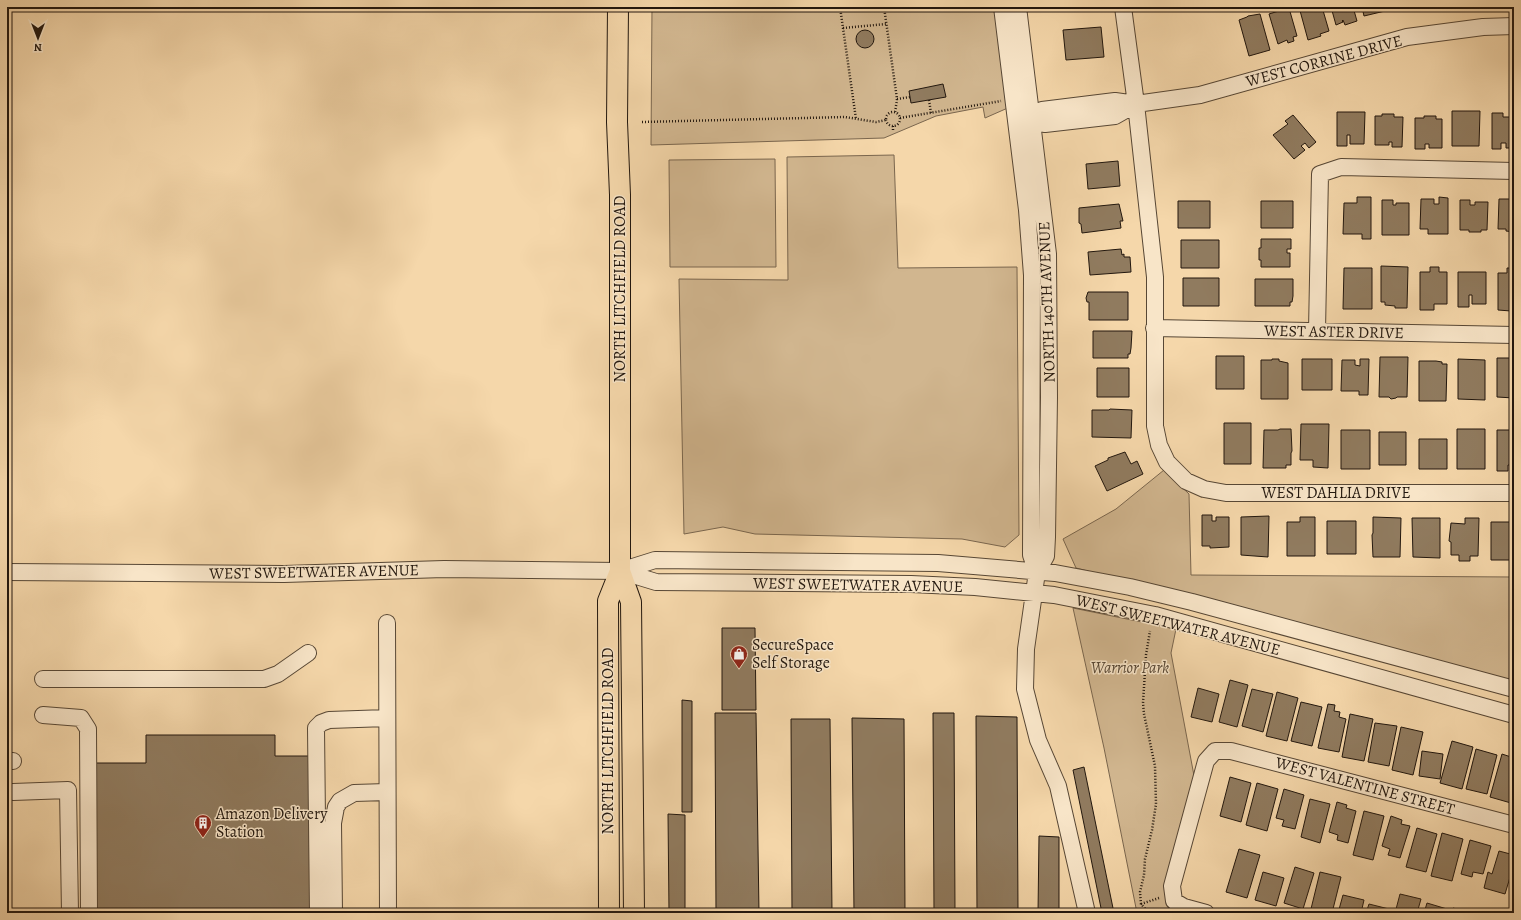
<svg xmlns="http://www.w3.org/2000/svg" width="1521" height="920" viewBox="0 0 1521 920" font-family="Alegreya,serif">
<rect width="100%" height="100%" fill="#f5d7aa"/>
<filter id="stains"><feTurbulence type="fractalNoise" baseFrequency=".005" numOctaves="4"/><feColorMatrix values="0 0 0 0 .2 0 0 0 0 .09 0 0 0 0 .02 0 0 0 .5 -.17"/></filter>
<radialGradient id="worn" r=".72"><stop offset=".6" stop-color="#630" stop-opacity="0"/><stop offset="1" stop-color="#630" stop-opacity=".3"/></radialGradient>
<!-- green -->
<path fill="#d1b68f" stroke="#7a664e" d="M652,7H998L1010,107L985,118L983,107L936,116L884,138L651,145Z
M894,155L898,268L1017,267L1019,535L1005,547L962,539L755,534L723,527L684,534L679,279L788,280L787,157Z
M775,159L776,267H670L669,160Z
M1164,470L1189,494L1191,575L1514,577V685L1319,631L1076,568L1063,539L1116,509Z
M1073,608L1176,629L1171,653L1195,781L1166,885L1182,913H1137L1104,748Z"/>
<!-- building -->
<path fill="#907b5f" stroke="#22170e" d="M1285,7L1289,8L1297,36L1293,37L1294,41L1288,43L1287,40L1278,44L1269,14L1282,10V8Z
M1299,7H1322L1329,31L1320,34L1321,36L1308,40Z
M1331,7H1353L1357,21L1345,25L1343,20L1342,21L1343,22L1336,25Z
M1362,7H1384L1385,11L1364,16Z
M1260,14L1270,50L1249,56L1239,20L1247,17L1248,16Z
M1101,27L1104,57L1066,60L1063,30Z
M856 39a9 9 0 1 1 18 0a9 9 0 1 1-18 0Z
M943,84L946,97L911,103L909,91Z
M1452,111H1480L1479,146H1452Z
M1337,112H1365L1364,144H1350V135H1347V146H1337Z
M1492,113H1503V117H1514V148H1506V143H1501V149H1492Z
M1382,114H1394V117H1403L1402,147H1392V142H1389V145H1375V116H1382Z
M1293,115L1316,142L1309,148L1305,143L1301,146L1305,150L1294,159L1273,135L1288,124L1285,121Z
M1424,116H1436V119H1442V148H1429V144H1425V149H1415V118H1424Z
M1118,161L1120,186L1088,189L1086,164Z
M1357,197H1371V239H1362V234H1343L1344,203H1357Z
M1439,197L1448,198V234H1428V229H1420L1421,199H1434V204H1439Z
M1499,199H1513V203H1514V232L1506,231V229H1498Z
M1382,200H1393V205H1396V203H1409V235H1382Z
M1460,200H1470V205H1475V202H1488L1487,230H1481V232H1469V230H1460Z
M1178,201H1210V228H1178Z
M1261,201H1293V228H1261Z
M1119,204L1123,221H1120L1121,228L1082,233L1081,224L1079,223V208Z
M1261,239H1291V249H1287V253H1290V267H1261V260H1259V248H1261Z
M1181,240H1219V268H1181Z
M1121,249L1122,255L1124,254V257H1130L1131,272L1090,275L1088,252Z
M1381,266L1408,267L1407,308H1395V306L1385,305V302H1381Z
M1430,267H1439V272H1447V304H1434V310H1420V272H1430Z
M1344,268H1372V309H1343Z
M1507,268H1514V305L1511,304V311L1498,310V273H1507Z
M1458,272H1486V304H1472V295H1469V307H1458Z
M1183,278H1219V306H1183Z
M1255,279H1293V296L1292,302H1290V306H1255Z
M1088,292H1128V320H1089V302H1087L1086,298Z
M1093,331H1132L1131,348L1130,354H1128V358H1093Z
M1216,356H1244V389H1216Z
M1380,357H1408L1407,397H1397L1396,398L1391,399L1389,397H1379Z
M1497,358H1514V398L1497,397Z
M1272,359H1279V361L1288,363V399H1261V360H1272Z
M1302,359H1332V390H1302Z
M1360,359H1369L1368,395H1359V391H1341L1342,360H1355V365L1360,366Z
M1458,359L1485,360V400L1458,399Z
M1419,361H1436L1442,362V364H1447L1446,401H1419Z
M1097,368H1129V397H1097Z
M1110,409L1132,410L1131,438L1092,437V410H1109Z
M1224,423H1251V464H1224Z
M1301,424H1329L1328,468L1313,467V460H1300Z
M1280,429H1291L1292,451L1291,453V465H1286V468H1263L1264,430H1278Z
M1457,429H1485V469H1457Z
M1341,430H1370V469H1341Z
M1497,430H1514V465H1508V471H1497Z
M1379,432H1406V465H1379Z
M1419,439H1447V469H1419Z
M1125,452L1131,464L1137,461L1143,474L1107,491L1095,466L1108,460V458Z
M1202,515H1212V521H1216V517H1229V547L1210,548V546H1202Z
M1269,516L1268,557L1241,555V517Z
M1300,517H1315V556H1287V522H1300Z
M1373,517L1401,518L1400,557H1373L1372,535L1373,533Z
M1412,518H1440V558L1413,557Z
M1465,518H1479L1478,556H1470V561H1459V555H1451V542L1449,541L1451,523L1465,524Z
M1327,521H1356V554H1327Z
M1491,522H1514V560H1491Z
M722,628H755L756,710H722Z
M1230,680L1248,685L1237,727L1219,722Z
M1198,688L1219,694L1212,722L1191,717Z
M1252,689L1273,694L1263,732L1242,726Z
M1277,692L1298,698L1287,741L1266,736Z
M682,700L692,701V812H682Z
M1301,702L1322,707L1312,746L1291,741Z
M1328,704L1335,705L1334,711L1340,712L1339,717L1346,719L1339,752L1318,748Z
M715,713H756L759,913H716Z
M933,713H954L955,913H934Z
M1350,714L1373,719L1364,761L1342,757Z
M976,716L1017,717L1018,913H977Z
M852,718L904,719L905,913H854Z
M791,719H830L832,913H792Z
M1375,723L1397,726L1389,766L1368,762Z
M1401,727L1423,732L1413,775L1392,770Z
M146,735H275V756H311V913H95L96,763H146Z
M1452,741L1473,747L1462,789L1440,783Z
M1476,749L1497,755L1487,794L1466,789Z
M1422,751L1443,754L1440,779L1419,776Z
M1502,754L1514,758V793L1511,803L1490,797Z
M1084,767L1114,913H1102L1073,770Z
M1230,777L1251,783L1241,822L1220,816Z
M1257,783L1278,789L1267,831L1246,825Z
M1284,789L1304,795L1295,829L1282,826L1284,820L1276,818Z
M1310,799L1330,804L1320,843L1301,837Z
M1337,802L1347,805L1346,808L1356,811L1348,843L1337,840L1338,835L1329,832Z
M1364,811L1384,816L1373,860L1353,855Z
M668,814L685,815V913H669Z
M1391,816L1402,820L1401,824L1410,826L1400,858L1388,855L1390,849L1382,846Z
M1417,828L1437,834L1426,872L1406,867Z
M1442,833L1463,839L1452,881L1431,876Z
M1039,836L1059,837V910L1081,911V913H1038Z
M1470,840L1491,846L1483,874L1473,872L1472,877L1461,874Z
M1239,849L1260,855L1247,898L1226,892Z
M1499,851L1514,855V864L1505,894L1484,888L1488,872L1492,874Z
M1295,867L1314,873L1303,909L1284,903Z
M1263,872L1284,878L1276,906L1255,900Z
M1320,872L1341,877L1332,913H1310Z
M1400,894L1421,899L1417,913H1395Z
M1343,895L1364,900L1361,913H1338Z
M1427,903L1447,909L1446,913H1424Z
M1369,904L1389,909L1388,913H1366Z
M1453,908L1472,913H1452Z"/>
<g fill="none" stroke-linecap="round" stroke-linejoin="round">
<!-- minor casing -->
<g stroke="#574735" stroke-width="18">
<path id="minor" d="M1002,7L1027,210L1032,275L1031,555L1037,572
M1018,7L1048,254L1049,397L1047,537L1046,556L1037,572L1026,649L1025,689L1038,740L1058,786L1087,913
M1123,7L1136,104L1155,277V426L1159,445L1167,462L1186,481L1204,489L1226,493H1514
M1031,120L1042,110L1115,101L1136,104L1200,95L1407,37L1483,27L1514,26
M1022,121L1031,120L1045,124L1115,116L1136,104
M1154,328L1514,335
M1317,331L1320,174L1341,167L1514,171
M620,571L655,560L748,561L938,563L1055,573L1130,587L1192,602L1514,689
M7,572L284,574L444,569L620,571L656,582L911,584L975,587L1054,595L1155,615L1514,715
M387,623L388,913
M43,679H264L278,674L308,653
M43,715L81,718L88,729L89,913
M7,761H13
M13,792L68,790L70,913
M318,913L316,728L321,723L329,720L387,718
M334,913L333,823L336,807L340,801L354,793L387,792
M1206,913L1184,907L1174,901L1172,886L1206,761L1215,751H1231L1514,825"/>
</g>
<!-- major casing -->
<g stroke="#22170e" stroke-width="22">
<path id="major" d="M618,7L617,122L620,195V571L631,602L634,913
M609,913L608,601L620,571"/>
</g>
<!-- path -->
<path stroke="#22170e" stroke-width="2.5" stroke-dasharray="1 2" stroke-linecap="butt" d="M840,7L856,119
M884,7L897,99L895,113
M843,28L886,24
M897,99L910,97
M929,100L931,113
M886 119a7 7 0 1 1 14 0a7 7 0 1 1-14 0Z
M900,118L1001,101
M642,122L845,117L876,122L886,120
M893,126V132
M1141,904L1159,898
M1149,913L1141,904L1140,892L1144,875L1145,859L1152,830L1156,804L1155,766L1144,714L1143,703L1146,655L1150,631"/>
<!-- minor -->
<use href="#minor" stroke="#f8e5c8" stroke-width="16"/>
<!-- major -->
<use href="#major" stroke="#f5d7aa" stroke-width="20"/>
</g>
<!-- icons -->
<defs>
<g id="shop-pin" transform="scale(0.9)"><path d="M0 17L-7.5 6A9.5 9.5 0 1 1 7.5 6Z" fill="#8f2418" stroke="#f8e5c8"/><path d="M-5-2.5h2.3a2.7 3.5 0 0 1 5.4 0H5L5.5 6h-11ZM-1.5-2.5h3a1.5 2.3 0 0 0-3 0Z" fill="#fff"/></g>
<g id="building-pin" transform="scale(0.9)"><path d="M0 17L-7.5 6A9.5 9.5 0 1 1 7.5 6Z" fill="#8f2418" stroke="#f8e5c8"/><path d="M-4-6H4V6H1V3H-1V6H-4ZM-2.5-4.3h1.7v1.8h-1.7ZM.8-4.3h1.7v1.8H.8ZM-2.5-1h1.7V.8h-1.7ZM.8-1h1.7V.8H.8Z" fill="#fff"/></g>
</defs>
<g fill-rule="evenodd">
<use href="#shop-pin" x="739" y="654"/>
<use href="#building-pin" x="203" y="823"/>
</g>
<g text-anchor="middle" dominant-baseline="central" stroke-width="3" stroke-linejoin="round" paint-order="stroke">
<!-- street labels -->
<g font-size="16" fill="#22170e" stroke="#f8e5c8">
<text transform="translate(1324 61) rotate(-15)">WEST CORRINE DRIVE</text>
<text transform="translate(620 289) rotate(-90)">NORTH LITCHFIELD ROAD</text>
<text transform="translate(1047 302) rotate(-92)">NORTH 140TH AVENUE</text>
<text transform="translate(1334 332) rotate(1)">WEST ASTER DRIVE</text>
<text x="1336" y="493">WEST DAHLIA DRIVE</text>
<text transform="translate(314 572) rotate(-1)">WEST SWEETWATER AVENUE</text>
<text transform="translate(858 585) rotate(1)">WEST SWEETWATER AVENUE</text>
<text transform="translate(1178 625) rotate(14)">WEST SWEETWATER AVENUE</text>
<text transform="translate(608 741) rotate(-90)">NORTH LITCHFIELD ROAD</text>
<text transform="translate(1365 786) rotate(15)">WEST VALENTINE STREET</text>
</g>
<!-- poi labels -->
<g font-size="16" fill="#22170e" stroke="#f8e5c8" text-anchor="start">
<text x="752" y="645">SecureSpace<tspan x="752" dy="18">Self Storage</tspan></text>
<text x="216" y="814">Amazon Delivery<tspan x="216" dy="18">Station</tspan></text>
</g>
<!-- park labels -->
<g font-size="16" font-style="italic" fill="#574735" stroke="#f8e5c8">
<text x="1130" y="668">Warrior Park</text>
</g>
</g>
<!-- margin -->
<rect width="1521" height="920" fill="none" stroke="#f5d7aa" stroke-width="24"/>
<rect x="8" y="8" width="1505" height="904" fill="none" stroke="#22170e" stroke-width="2"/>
<rect x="12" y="12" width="1497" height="896" fill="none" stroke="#22170e"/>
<!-- north arrow -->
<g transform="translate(38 38) rotate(180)" stroke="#f8e5c8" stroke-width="3" paint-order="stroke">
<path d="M0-3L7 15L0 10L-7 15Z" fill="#22170e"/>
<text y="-6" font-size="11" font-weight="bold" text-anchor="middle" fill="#22170e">N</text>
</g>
<rect width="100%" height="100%" filter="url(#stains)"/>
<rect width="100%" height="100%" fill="url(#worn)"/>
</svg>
